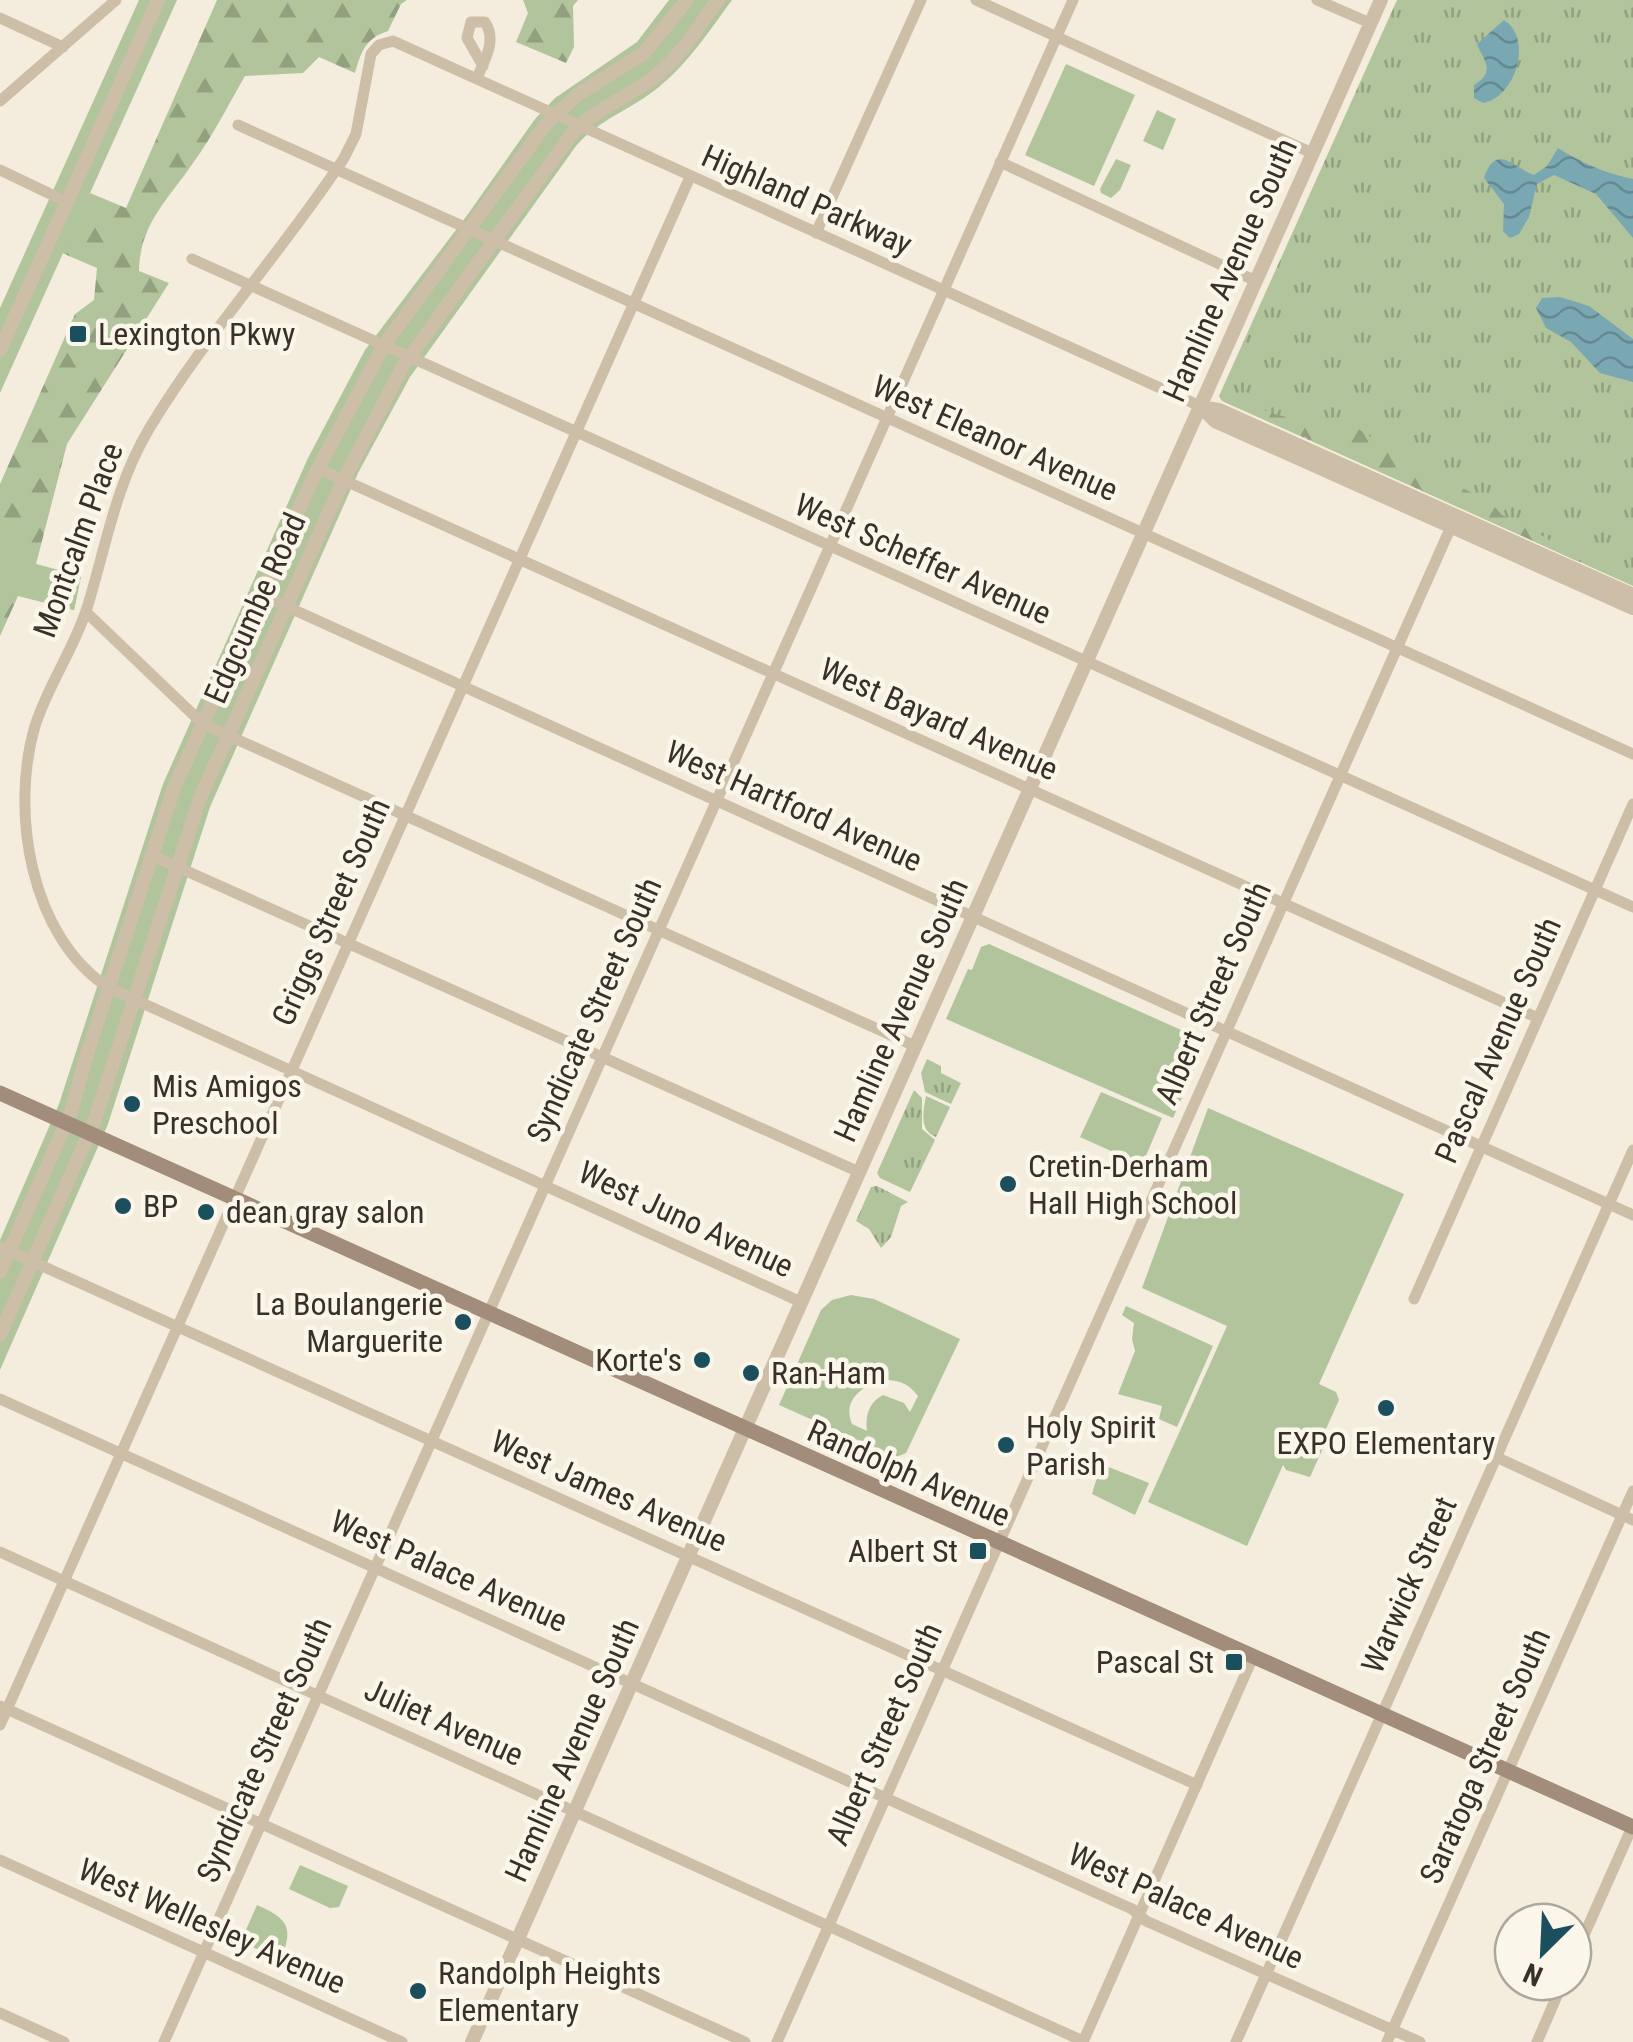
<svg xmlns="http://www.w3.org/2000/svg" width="1633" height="2042" viewBox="0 0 1633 2042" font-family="'Roboto Condensed',sans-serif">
<defs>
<pattern id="grass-tufts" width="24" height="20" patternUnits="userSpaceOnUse" patternTransform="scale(2.5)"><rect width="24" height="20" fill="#b1c49c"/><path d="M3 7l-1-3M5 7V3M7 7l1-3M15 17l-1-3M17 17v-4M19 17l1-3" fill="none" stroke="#91a07f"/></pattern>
<pattern id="forest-firs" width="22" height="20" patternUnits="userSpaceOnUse" patternTransform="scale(2.5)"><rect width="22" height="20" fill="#b1c49c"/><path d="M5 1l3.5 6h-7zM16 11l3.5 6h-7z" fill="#91a07f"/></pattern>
<pattern id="water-waves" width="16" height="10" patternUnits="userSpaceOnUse" patternTransform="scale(2.5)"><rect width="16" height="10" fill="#7aa8b2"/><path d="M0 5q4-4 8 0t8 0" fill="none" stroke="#658991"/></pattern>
</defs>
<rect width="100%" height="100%" fill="#f4ecdd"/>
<!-- grass -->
<path fill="url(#grass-tufts)" d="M1397,0H1633V586L1222,401L1219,396Z
M927,1059L941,1066V1073L961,1083L951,1104L925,1092L921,1073Z
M914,1090L922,1098V1129L935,1140L910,1192L880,1178L877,1173Z
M926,1096L950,1107L936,1137C919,1131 923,1111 926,1096Z
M877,1186L908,1202L901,1206L891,1237L881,1248L869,1229L856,1221L871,1187Z"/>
<!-- forest -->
<path fill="url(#forest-firs)" d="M217,0H407L401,4L388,31C366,38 361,51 355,73L319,57L303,73L245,76C228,105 213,136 193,163C168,200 140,223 139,271L169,283L67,444L36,564L81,576L74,610L18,596L0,636V484L75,314L94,300L97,268L62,253L90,193L126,208Z
M523,0H578L573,6L574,47L566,63L516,42L528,13Z
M1253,399L1260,408L1270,413L1294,419L1344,420L1377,441H1389L1413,462L1491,503L1502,515L1531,529L1580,559L1579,562L1266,419L1257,413L1249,402Z"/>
<!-- green -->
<path fill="#b1c49c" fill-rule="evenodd" d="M139,0H177L0,393V308Z
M669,0H732C710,30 689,62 660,86C633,109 599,119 576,146L410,377L358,473L210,807L108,1124L0,1370V1240L59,1104L163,784L308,458L365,350L468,214L535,119L555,98L637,42Z
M1066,64L1135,95L1094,186L1025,155Z
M1157,110L1176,119L1163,150L1143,141Z
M1116,159L1131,165L1120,190L1111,198L1101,193L1100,189Z
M0,528L27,562L81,576L74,610L12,594L0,595Z
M989,944L1199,1038L1202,1046L1191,1068L1194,1070L1173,1118L946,1019L968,969L972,970L981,947Z
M1101,1092L1162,1118L1142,1165L1080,1137Z
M1208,1108L1404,1194L1319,1384L1336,1392L1339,1400L1325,1431L1329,1435L1310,1477L1286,1470L1283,1465L1247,1546L1148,1502L1227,1326L1142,1288Z
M851,1295L874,1299L960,1339L906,1453L896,1457L779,1405L821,1310L832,1300ZM883,1380C899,1380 908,1383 918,1396L910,1412L904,1403L883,1395C869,1402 865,1416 867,1431L852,1424C842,1400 862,1386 883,1380Z
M1126,1306L1213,1346L1177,1427L1159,1419L1162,1406L1118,1394L1135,1351L1132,1339L1134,1323L1122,1315Z
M1101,1464L1149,1483L1135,1515L1092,1494Z
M300,1865L348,1886L339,1907L330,1908L289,1889Z
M257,1905C289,1919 294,1928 280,1961L241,1941Z"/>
<!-- water -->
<path fill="url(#water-waves)" d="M1504,20C1534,39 1515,98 1483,103L1474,98V85C1497,71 1483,60 1477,44Z
M1558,148C1580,162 1607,174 1633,179V238L1596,194L1554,175L1537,184L1529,217L1519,234L1510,238L1503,231L1504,204L1484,178C1496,142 1514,168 1534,175L1547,166Z
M1560,297L1589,306L1633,339V382L1600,373L1571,342L1546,328L1536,308L1542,298Z"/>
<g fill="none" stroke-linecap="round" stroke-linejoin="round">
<!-- minor -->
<path stroke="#cdbea8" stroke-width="11" d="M976,0L1312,153
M1317,0L1370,23
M0,18L63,47
M477,78C485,59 497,41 485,22H471L467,38L483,66
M0,101L116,0
M238,125L1633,754
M1000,162L1256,281
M0,170L67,202
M816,233L921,0
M192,259L1633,907
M319,469L1538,1018
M261,595L1633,1215
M86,612L203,724L915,1046
M153,856L859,1172
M0,1247L1197,1785
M1414,1299L1633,804
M801,1302L109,988C30,937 10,811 35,726C48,685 74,649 87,608C106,547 115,486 149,429C206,334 283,251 344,158L356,134L371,54L379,45L393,41L1200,406
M0,1399L1132,1909L1146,1921L1420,2042
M1496,1457L1633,1520
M0,1552L1083,2041
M0,1706L745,2042
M0,1725L690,177
M0,1860L402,2042
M1573,1960L1633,1825
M0,2013L64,2042
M164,2042L1073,0
M777,2042L1454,520
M1083,2042L1253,1657
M1236,2042L1633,1150
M1387,2042L1633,1491
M1537,2042L1563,1982"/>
<!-- tertiary -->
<path stroke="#cdbea8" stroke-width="14" d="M0,350L158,0
M1200,406L1215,421L1633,608
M1200,407L1219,410L1633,595
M0,1272L71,1112L87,1054L174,788L313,478L384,345L546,124L577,95L644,53L687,0
M0,1335L94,1122L200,798L343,481L403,366L571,135C595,108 630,97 657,75C682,55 699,25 718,0
M472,2042L1381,0"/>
<!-- secondary -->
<path stroke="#a18d79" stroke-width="15" d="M0,1093L1633,1827"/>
</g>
<!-- markers -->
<g fill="#1c4f5d" stroke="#fbf6ea" stroke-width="4">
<rect x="68" y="324" width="20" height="20" rx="5"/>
<circle cx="132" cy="1104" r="10"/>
<circle cx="1008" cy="1184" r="10"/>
<circle cx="123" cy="1206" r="10"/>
<circle cx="206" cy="1212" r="10"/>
<circle cx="463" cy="1322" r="10"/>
<circle cx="702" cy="1360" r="10"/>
<circle cx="751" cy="1373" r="10"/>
<circle cx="1386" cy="1408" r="10"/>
<circle cx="1006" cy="1445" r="10"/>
<rect x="968" y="1541" width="20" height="20" rx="5"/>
<rect x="1224" y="1652" width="20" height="20" rx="5"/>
<circle cx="418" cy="1991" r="10"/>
</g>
<g text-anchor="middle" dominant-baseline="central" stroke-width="9" stroke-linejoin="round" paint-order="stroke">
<!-- street labels -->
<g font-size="32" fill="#393029" stroke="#fbf6ea">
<text transform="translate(807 200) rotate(24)">Highland Parkway</text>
<text transform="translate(1230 270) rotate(-66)">Hamline Avenue South</text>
<text transform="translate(995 438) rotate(24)">West Eleanor Avenue</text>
<text transform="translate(78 540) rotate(-70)">Montcalm Place</text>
<text transform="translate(923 559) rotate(24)">West Scheffer Avenue</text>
<text transform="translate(255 608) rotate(-66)">Edgcumbe Road</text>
<text transform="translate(939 719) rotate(24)">West Bayard Avenue</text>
<text transform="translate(794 806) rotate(24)">West Hartford Avenue</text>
<text transform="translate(331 912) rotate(-66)">Griggs Street South</text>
<text transform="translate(1213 993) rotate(-66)">Albert Street South</text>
<text transform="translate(594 1010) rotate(-66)">Syndicate Street South</text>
<text transform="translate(901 1010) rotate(-66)">Hamline Avenue South</text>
<text transform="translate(1498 1040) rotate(-66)">Pascal Avenue South</text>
<text transform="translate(686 1219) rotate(25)">West Juno Avenue</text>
<text transform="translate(909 1473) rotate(24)">Randolph Avenue</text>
<text transform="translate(609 1491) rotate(24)">West James Avenue</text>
<text transform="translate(449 1571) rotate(24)">West Palace Avenue</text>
<text transform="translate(1409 1585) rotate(-66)">Warwick Street</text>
<text transform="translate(444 1722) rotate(24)">Juliet Avenue</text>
<text transform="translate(884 1734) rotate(-66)">Albert Street South</text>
<text transform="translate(264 1750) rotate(-66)">Syndicate Street South</text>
<text transform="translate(572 1750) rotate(-66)">Hamline Avenue South</text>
<text transform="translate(1485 1756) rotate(-66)">Saratoga Street South</text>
<text transform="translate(1186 1906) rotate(25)">West Palace Avenue</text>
<text transform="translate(212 1926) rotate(24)">West Wellesley Avenue</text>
</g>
<!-- poi labels -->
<g font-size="32" fill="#393029" stroke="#fbf6ea" text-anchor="start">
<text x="98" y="334">Lexington Pkwy</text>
<text x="152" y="1086">Mis Amigos<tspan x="152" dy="37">Preschool</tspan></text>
<text x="1028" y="1166">Cretin-Derham<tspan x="1028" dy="37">Hall High School</tspan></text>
<text x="143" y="1206">BP</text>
<text x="226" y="1212">dean gray salon</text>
<text x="443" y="1304" text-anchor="end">La Boulangerie<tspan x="443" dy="37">Marguerite</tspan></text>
<text x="682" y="1360" text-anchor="end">Korte's</text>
<text x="771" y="1373">Ran-Ham</text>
<text x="1026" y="1427">Holy Spirit<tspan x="1026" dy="37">Parish</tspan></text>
<text x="1386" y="1443" text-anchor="middle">EXPO Elementary</text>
<text x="958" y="1551" text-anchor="end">Albert St</text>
<text x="1214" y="1662" text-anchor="end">Pascal St</text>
<text x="438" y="1973">Randolph Heights<tspan x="438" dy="37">Elementary</tspan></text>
</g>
</g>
<!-- north arrow -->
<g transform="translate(1543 1952) rotate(204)"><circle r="48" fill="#fbf6ea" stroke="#ada79d" stroke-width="2.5"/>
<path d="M0-8L18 38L0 25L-18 38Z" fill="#1c4f5d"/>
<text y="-15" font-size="28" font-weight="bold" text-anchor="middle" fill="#393029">N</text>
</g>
</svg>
